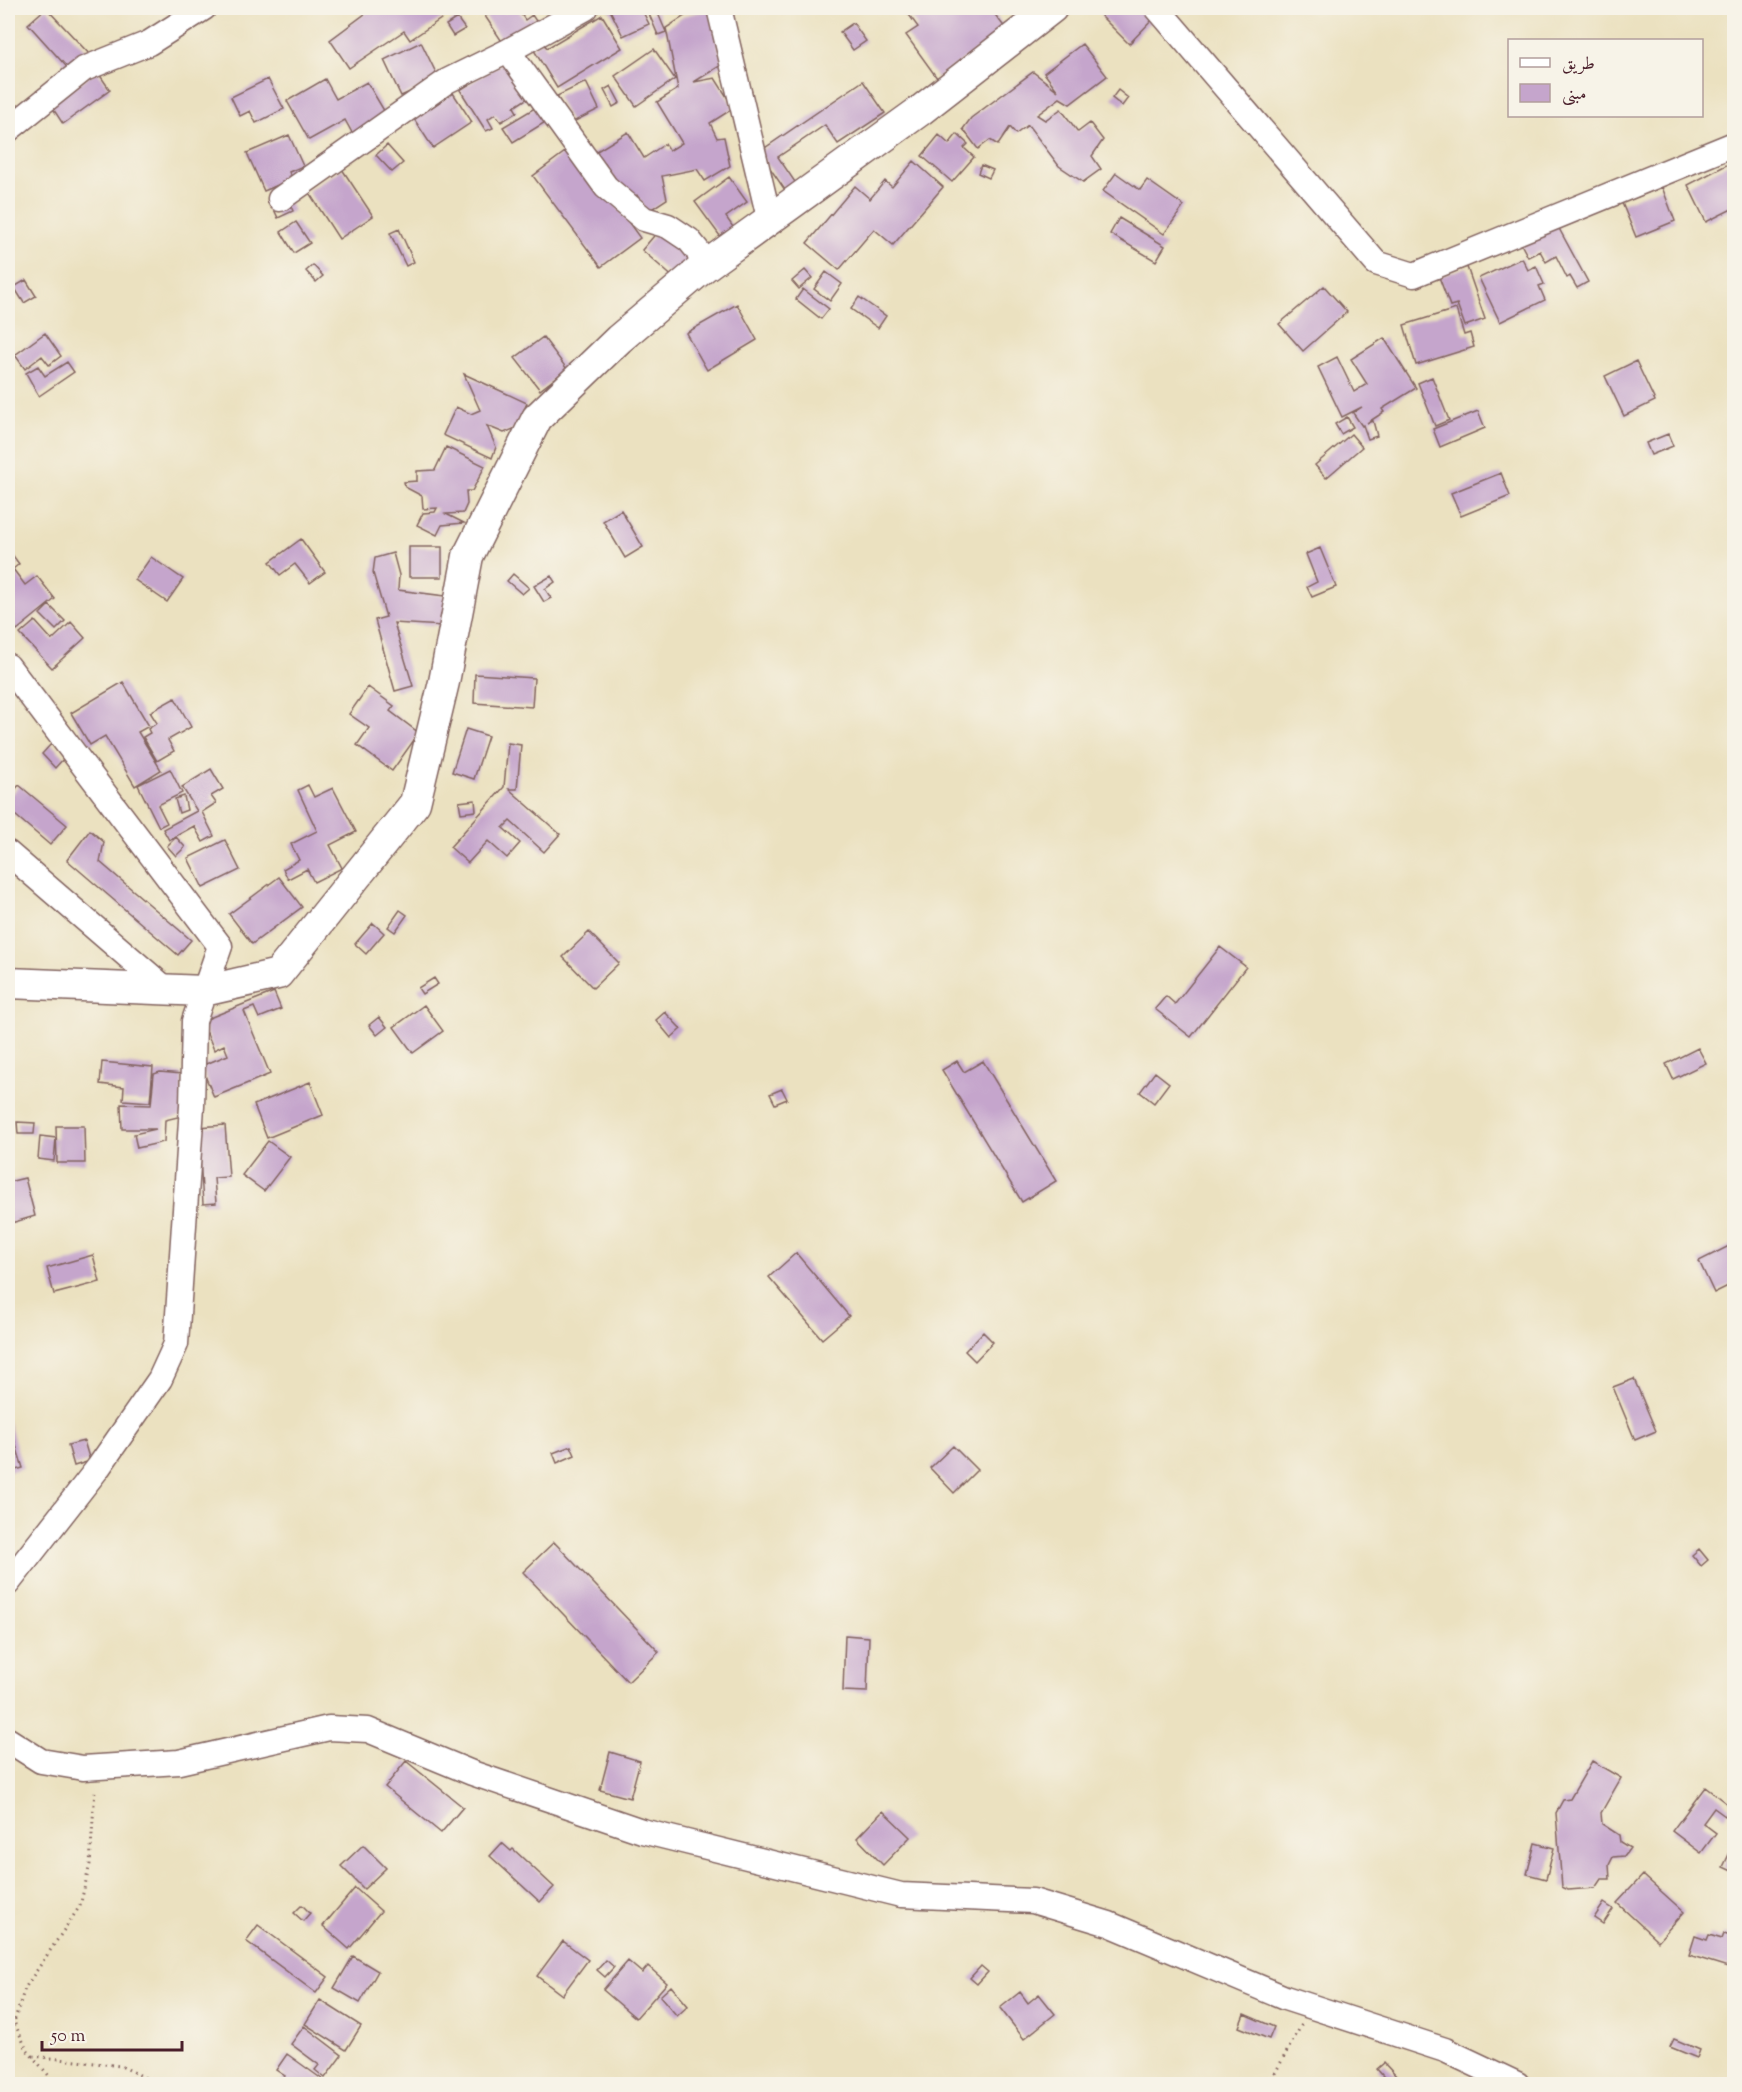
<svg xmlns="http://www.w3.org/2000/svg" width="1742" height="2092" viewBox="0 0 1742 2092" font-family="'Sorts Mill Goudy',Amiri,serif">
<rect width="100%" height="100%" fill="#f7f3e8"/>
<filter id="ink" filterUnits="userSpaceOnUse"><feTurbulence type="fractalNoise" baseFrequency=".0167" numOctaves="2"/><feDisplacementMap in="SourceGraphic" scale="12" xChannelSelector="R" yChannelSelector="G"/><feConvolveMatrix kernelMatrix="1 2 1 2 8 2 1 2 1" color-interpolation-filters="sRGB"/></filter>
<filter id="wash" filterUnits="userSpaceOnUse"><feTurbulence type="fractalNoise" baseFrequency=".008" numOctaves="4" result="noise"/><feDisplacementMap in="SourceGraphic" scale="24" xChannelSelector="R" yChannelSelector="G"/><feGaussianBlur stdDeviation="1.35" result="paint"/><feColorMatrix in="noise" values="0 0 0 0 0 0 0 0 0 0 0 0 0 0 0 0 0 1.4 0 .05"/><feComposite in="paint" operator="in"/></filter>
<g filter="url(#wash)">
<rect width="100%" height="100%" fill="#ebe1c0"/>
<g id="blocks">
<!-- building -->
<path fill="#c5a5cc" d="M46,8L93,58L74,75L28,24Z
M373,8H457L410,40L404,31L349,68L330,40Z
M499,8L505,13L517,8L525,20L532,15L540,27L507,49L485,16Z
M609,8H641L649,24L623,36Z
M904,8H990L1006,29L937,78L906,35L918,27Z
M1109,8H1148L1156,16L1129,44L1101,16Z
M709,10L723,64L694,82L715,78L734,108L710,123L717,138L724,137L730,166L705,181L697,169L662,176L667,199L647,212L637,195L626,198L605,164L598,166L592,154L628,132L644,158L665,144L669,151L682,143L657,102L678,89L666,28L686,15Z
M657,11L666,32L658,35L649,14Z
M602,15L622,48L557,88L532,47L542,41L547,48Z
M457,18L465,29L453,36L446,25Z
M853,23L866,41L853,50L840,32Z
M421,42L439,79L401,96L384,60Z
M1082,44L1107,76L1070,104L1060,98L1037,115L1045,120L1061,109L1078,132L1090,123L1103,140L1092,156L1101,169L1083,182L1059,166L1028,125L1016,134L1010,127L998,145L990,140L978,149L963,129L971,118L1033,72L1058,91L1044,73Z
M654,49L675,79L636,106L615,76Z
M509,59L531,96L514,107L517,112L501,122L495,114L488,119L493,128L486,131L460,90Z
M97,71L110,90L63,124L50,104Z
M268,79L284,109L256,123L250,111L240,116L231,97Z
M325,79L336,99L367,82L389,119L355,138L345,120L309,140L287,101Z
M863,81L885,113L838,144L825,125L778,157L797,185L787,193L759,152Z
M586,82L599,109L571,123L557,96Z
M611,86L620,103L613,107L604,90Z
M1118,90L1128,98L1122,106L1112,98Z
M453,93L472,122L433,148L414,119Z
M538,106L547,121L513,142L503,127Z
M957,134L968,144L964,148L974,157L952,182L922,156L939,135L949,144Z
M289,135L303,166L289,172L292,179L264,191L247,153Z
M387,145L403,163L392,172L376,155Z
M573,146L640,238L601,267L533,176Z
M914,161L943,187L893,245L874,229L839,270L807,243L855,186L870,199L885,181L892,187Z
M1734,161V208L1706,222L1688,185Z
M981,165L993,170L989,178L978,173Z
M342,169L373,216L339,239L308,191Z
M1116,173L1140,190L1147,180L1184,206L1164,234L1103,191Z
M729,177L747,202L726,217L733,227L720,236L695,202Z
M1662,187L1675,221L1636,237L1622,203Z
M288,200L293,211L278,218L273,207Z
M8,213L13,220L8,225Z
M1119,218L1165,246L1156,261L1110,234Z
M296,222L310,243L294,253L281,232Z
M1556,223L1588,282L1577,288L1570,276L1567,278L1556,256L1546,262L1540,251L1528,257L1520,242Z
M399,229L414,262L406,266L390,233Z
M659,230L693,260L676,280L642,250Z
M1522,258L1528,270L1536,266L1544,284L1539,286L1545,300L1500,322L1479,278Z
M313,265L323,276L316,282L306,271Z
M1467,267L1485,319L1465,326L1457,304L1450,306L1439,277Z
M805,270L812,278L799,289L792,281Z
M826,272L842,284L830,301L814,289Z
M26,280L36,296L24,303L14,287Z
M1324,286L1347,312L1303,351L1279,324Z
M803,289L829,309L821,319L796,299Z
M859,297L886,316L878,328L851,309Z
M737,304L757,340L707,370L686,333Z
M1456,309L1464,335L1470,333L1474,347L1416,365L1404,325Z
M45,333L61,356L49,365L42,356L25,369L15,355Z
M543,337L567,369L540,390L515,358Z
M1384,338L1416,388L1382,409L1384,412L1367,423L1373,421L1377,436L1368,439L1363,425L1362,426L1353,413L1362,407L1342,417L1318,367L1337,357L1354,392L1367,384L1351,359Z
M1636,361L1655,401L1624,416L1605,376Z
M67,362L74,372L39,396L26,373L38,366L45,376Z
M464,374L527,403L516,428L504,433L487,426L496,447L492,458L443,435L456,407L471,414L480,410Z
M1432,377L1449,420L1435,426L1418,383Z
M1478,411L1485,428L1440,447L1433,429Z
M1347,417L1353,427L1341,434L1335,424Z
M1351,434L1362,447L1326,478L1315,465Z
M1668,434L1673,446L1651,455L1646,443Z
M446,447L485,466L472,491H466L467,504L463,513L446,514L464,523L442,525L437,535L417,525L423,513L435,512L437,508L423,509L422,496L405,487L404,482L417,481V471L435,470Z
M1501,473L1510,496L1461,516L1451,493Z
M621,510L643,547L625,558L603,521Z
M301,539L325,572L310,583L295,564L280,575L270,562Z
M409,547H442V577H409Z
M1320,548L1336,587L1312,597L1307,587L1317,582L1306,554Z
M8,549L19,564L13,569L25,585L37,576L55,599L17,630L8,618Z
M393,553L399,575L398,590L445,596L446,600L443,626L394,623L413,686L395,691L375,620L386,617L373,573L375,558Z
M151,557L183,579L167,602L135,580Z
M513,574L529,588L522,594L507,581Z
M551,576L555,582L545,589L551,598L544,602L534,586Z
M49,605L65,621L56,630L40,614Z
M35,621L52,640L71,622L85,638L52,668L20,634Z
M475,674L534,678L532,707L474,703Z
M123,682L149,726L138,732L161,770L135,786L105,736L90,745L71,713Z
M368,687L394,706L390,711L419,733L392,771L357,745L369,728L349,714Z
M175,698L191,727L168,740L174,751L157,761L143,737L150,733L148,729L157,723L150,712Z
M466,729L488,736L474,779L452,772Z
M508,743L521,745L517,789H509L560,834L544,852L510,821L503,828L520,843L507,858L488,841L468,863L450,847L504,787Z
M51,744L65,757L55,768L42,754Z
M170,769L182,793L158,805L167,823L159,827L138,785Z
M211,769L223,789L211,796L216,803L202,812L214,836L203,842L194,826L169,840L163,829L197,811L182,787Z
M19,785L67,825L50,845L8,809V798Z
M308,785L314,797L333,788L356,832L330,845L342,868L314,882L307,869L288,879L283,869L299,860L291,844L317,831L298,790Z
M184,796L187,810L179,813L175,799Z
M475,800L476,811L461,813L459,802Z
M90,830L104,842L100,862L191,940L178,955L67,860Z
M176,837L185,847L176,856L167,846Z
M225,840L240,870L203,888L188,858Z
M279,877L302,907L252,944L229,914Z
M400,910L407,915L395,932L388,927Z
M373,923L384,933L366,954L355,944Z
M589,932L619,963L593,988L563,957Z
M1220,947L1246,967L1191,1037L1155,1009L1166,996L1175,1004Z
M434,978L438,984L422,994L418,988Z
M274,992L281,1009L259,1018L254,1007L244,1011L270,1074L214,1097L201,1066L228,1055L224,1045L214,1050L202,1021Z
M424,1005L443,1031L413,1053L394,1027Z
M665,1012L681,1029L671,1038L656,1020Z
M379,1017L387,1027L377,1035L369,1025Z
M1698,1048L1706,1063L1673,1079L1666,1064Z
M957,1061L964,1072L983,1061L1056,1181L1022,1202L942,1070Z
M102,1062L153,1067L150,1102L123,1100L124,1087L100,1084Z
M160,1072L182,1074V1116L165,1120L164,1142L137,1148L134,1134L156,1129H122L121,1104L151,1105L154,1074Z
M1155,1072L1169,1083L1154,1103L1140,1092Z
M310,1082L323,1115L267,1138L254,1105Z
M782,1089L787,1099L775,1104L770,1094Z
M17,1122L35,1123L34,1134H18Z
M225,1125L229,1177L214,1178L216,1203L203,1204L198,1127Z
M56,1126H84L85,1163H57Z
M40,1136L56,1138L54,1161L38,1159Z
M268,1141L290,1157L264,1191L242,1175Z
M25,1178L35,1216L8,1224V1182Z
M1733,1244L1734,1283L1714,1293L1699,1261Z
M796,1253L849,1316L822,1339L769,1277Z
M93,1255L100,1282L54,1294L47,1268Z
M983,1332L993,1342L975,1361L965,1351Z
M1634,1379L1656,1431L1635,1440L1613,1387Z
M8,1420L23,1468L8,1472Z
M84,1441L90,1461L74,1466L68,1445Z
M571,1446L575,1455L557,1463L553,1453Z
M953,1446L977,1470L954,1493L930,1468Z
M554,1542L659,1652L628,1682L523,1572Z
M1699,1549L1708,1560L1701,1566L1692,1555Z
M845,1635L869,1637L867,1692L843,1691Z
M610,1752L640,1761L630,1798L600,1790Z
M406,1761L463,1807L441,1833L385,1787Z
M1592,1761L1621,1778L1601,1813L1602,1824L1619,1835L1620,1842L1630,1848L1624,1856L1613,1857L1609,1865L1610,1879H1601L1595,1888L1568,1890L1562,1887L1556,1813L1563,1800L1570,1799Z
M1705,1787L1731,1807L1725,1816L1714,1808L1703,1823L1716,1833L1701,1853L1672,1831Z
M883,1811L910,1837L883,1865L857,1838Z
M502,1843L511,1851L513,1849L554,1887L540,1902L490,1856Z
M1535,1843L1554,1848L1546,1879L1527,1874Z
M1734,1844V1872L1723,1867Z
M363,1845L386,1868L364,1889L341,1866Z
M1643,1875L1684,1912L1658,1941L1617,1903Z
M355,1888L381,1911L349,1949L323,1926Z
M1604,1903L1613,1909L1603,1924L1594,1918Z
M302,1905L310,1913L303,1921L294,1913Z
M258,1925L328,1977L316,1993L246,1941Z
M1724,1934L1734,1937V1967L1731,1968L1689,1955L1695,1936L1707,1940L1709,1935L1722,1939Z
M563,1941L588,1960L562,1995L537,1976Z
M353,1956L378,1971L360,2003L334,1988Z
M606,1960L614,1967L605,1977L597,1970Z
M628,1961L642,1973L648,1966L667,1983L636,2018L603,1990Z
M981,1966L988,1972L977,1984L970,1978Z
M671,1986L688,2006L677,2016L660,1996Z
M1020,1992L1028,2003L1039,1994L1055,2014L1024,2039L1000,2008Z
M320,2000L361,2026L346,2050L305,2024Z
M1244,2014L1274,2027L1269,2039L1239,2027Z
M304,2026L342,2055L325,2078L315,2070L319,2065L291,2044Z
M1674,2039L1700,2050L1697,2058L1670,2047Z
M287,2054L326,2082L324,2084L280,2083L285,2076L276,2070Z
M1384,2063L1396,2076L1388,2082L1377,2069Z"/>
</g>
</g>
<g filter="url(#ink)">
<use href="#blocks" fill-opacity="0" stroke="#82635f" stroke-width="1.5"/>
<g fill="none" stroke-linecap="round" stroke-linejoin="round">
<!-- minor casing -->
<g stroke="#82635f" stroke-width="27">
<path id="minor" d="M586,8L508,51L606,187L644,219L668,226L689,240L698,251L704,267
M719,8L770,222
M1157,8L1376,263L1414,275L1734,144
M8,130L84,69L149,43L204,8
M280,199L447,81L508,51
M8,666L220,946L194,1021L192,1106L176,1344L160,1379L98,1468L8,1583
M8,853L167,990
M8,1740L41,1761L83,1768L179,1762L329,1728L368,1730L472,1773L642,1831L901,1895L1033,1901L1109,1924L1285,1998L1445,2050L1517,2084"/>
</g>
<!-- major casing -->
<g stroke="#82635f" stroke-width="33">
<path id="major" d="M8,983L204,991L278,974L415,803L444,682L468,556L537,418L619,339L704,267L921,110L1052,8"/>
</g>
<!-- path -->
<path stroke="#82635f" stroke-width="3" stroke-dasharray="1.5 4.5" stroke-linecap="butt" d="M33,2056L121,2066L158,2084
M56,2084L27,2050L14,2022L25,1988L80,1906L90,1864L95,1789
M1269,2084L1302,2024"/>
<!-- minor -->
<use href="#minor" stroke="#fff" stroke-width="24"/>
<!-- major -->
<use href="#major" stroke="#fff" stroke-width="30"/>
</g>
</g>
<!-- margin -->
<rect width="1742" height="2092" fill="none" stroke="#f7f3e8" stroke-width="30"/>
<!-- legend -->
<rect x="1508" y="39" width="195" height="78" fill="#f7f3e8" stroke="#b29e9c" stroke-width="1.5"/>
<rect x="1520" y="58" width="30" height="9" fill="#ffffff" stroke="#b29e9c" stroke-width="1.5"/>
<text x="1562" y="69" font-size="18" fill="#4a1f2b">طريق</text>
<rect x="1520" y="84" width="30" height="18" fill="#c5a5cc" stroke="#b29e9c" stroke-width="1.5"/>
<text x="1562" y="99" font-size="18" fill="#4a1f2b">مبنى</text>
<!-- scale -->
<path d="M42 2041v9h140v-9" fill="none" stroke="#4a1f2b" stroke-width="3"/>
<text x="51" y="2041" font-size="18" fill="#4a1f2b" stroke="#f7f3e8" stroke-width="4.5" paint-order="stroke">50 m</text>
</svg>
